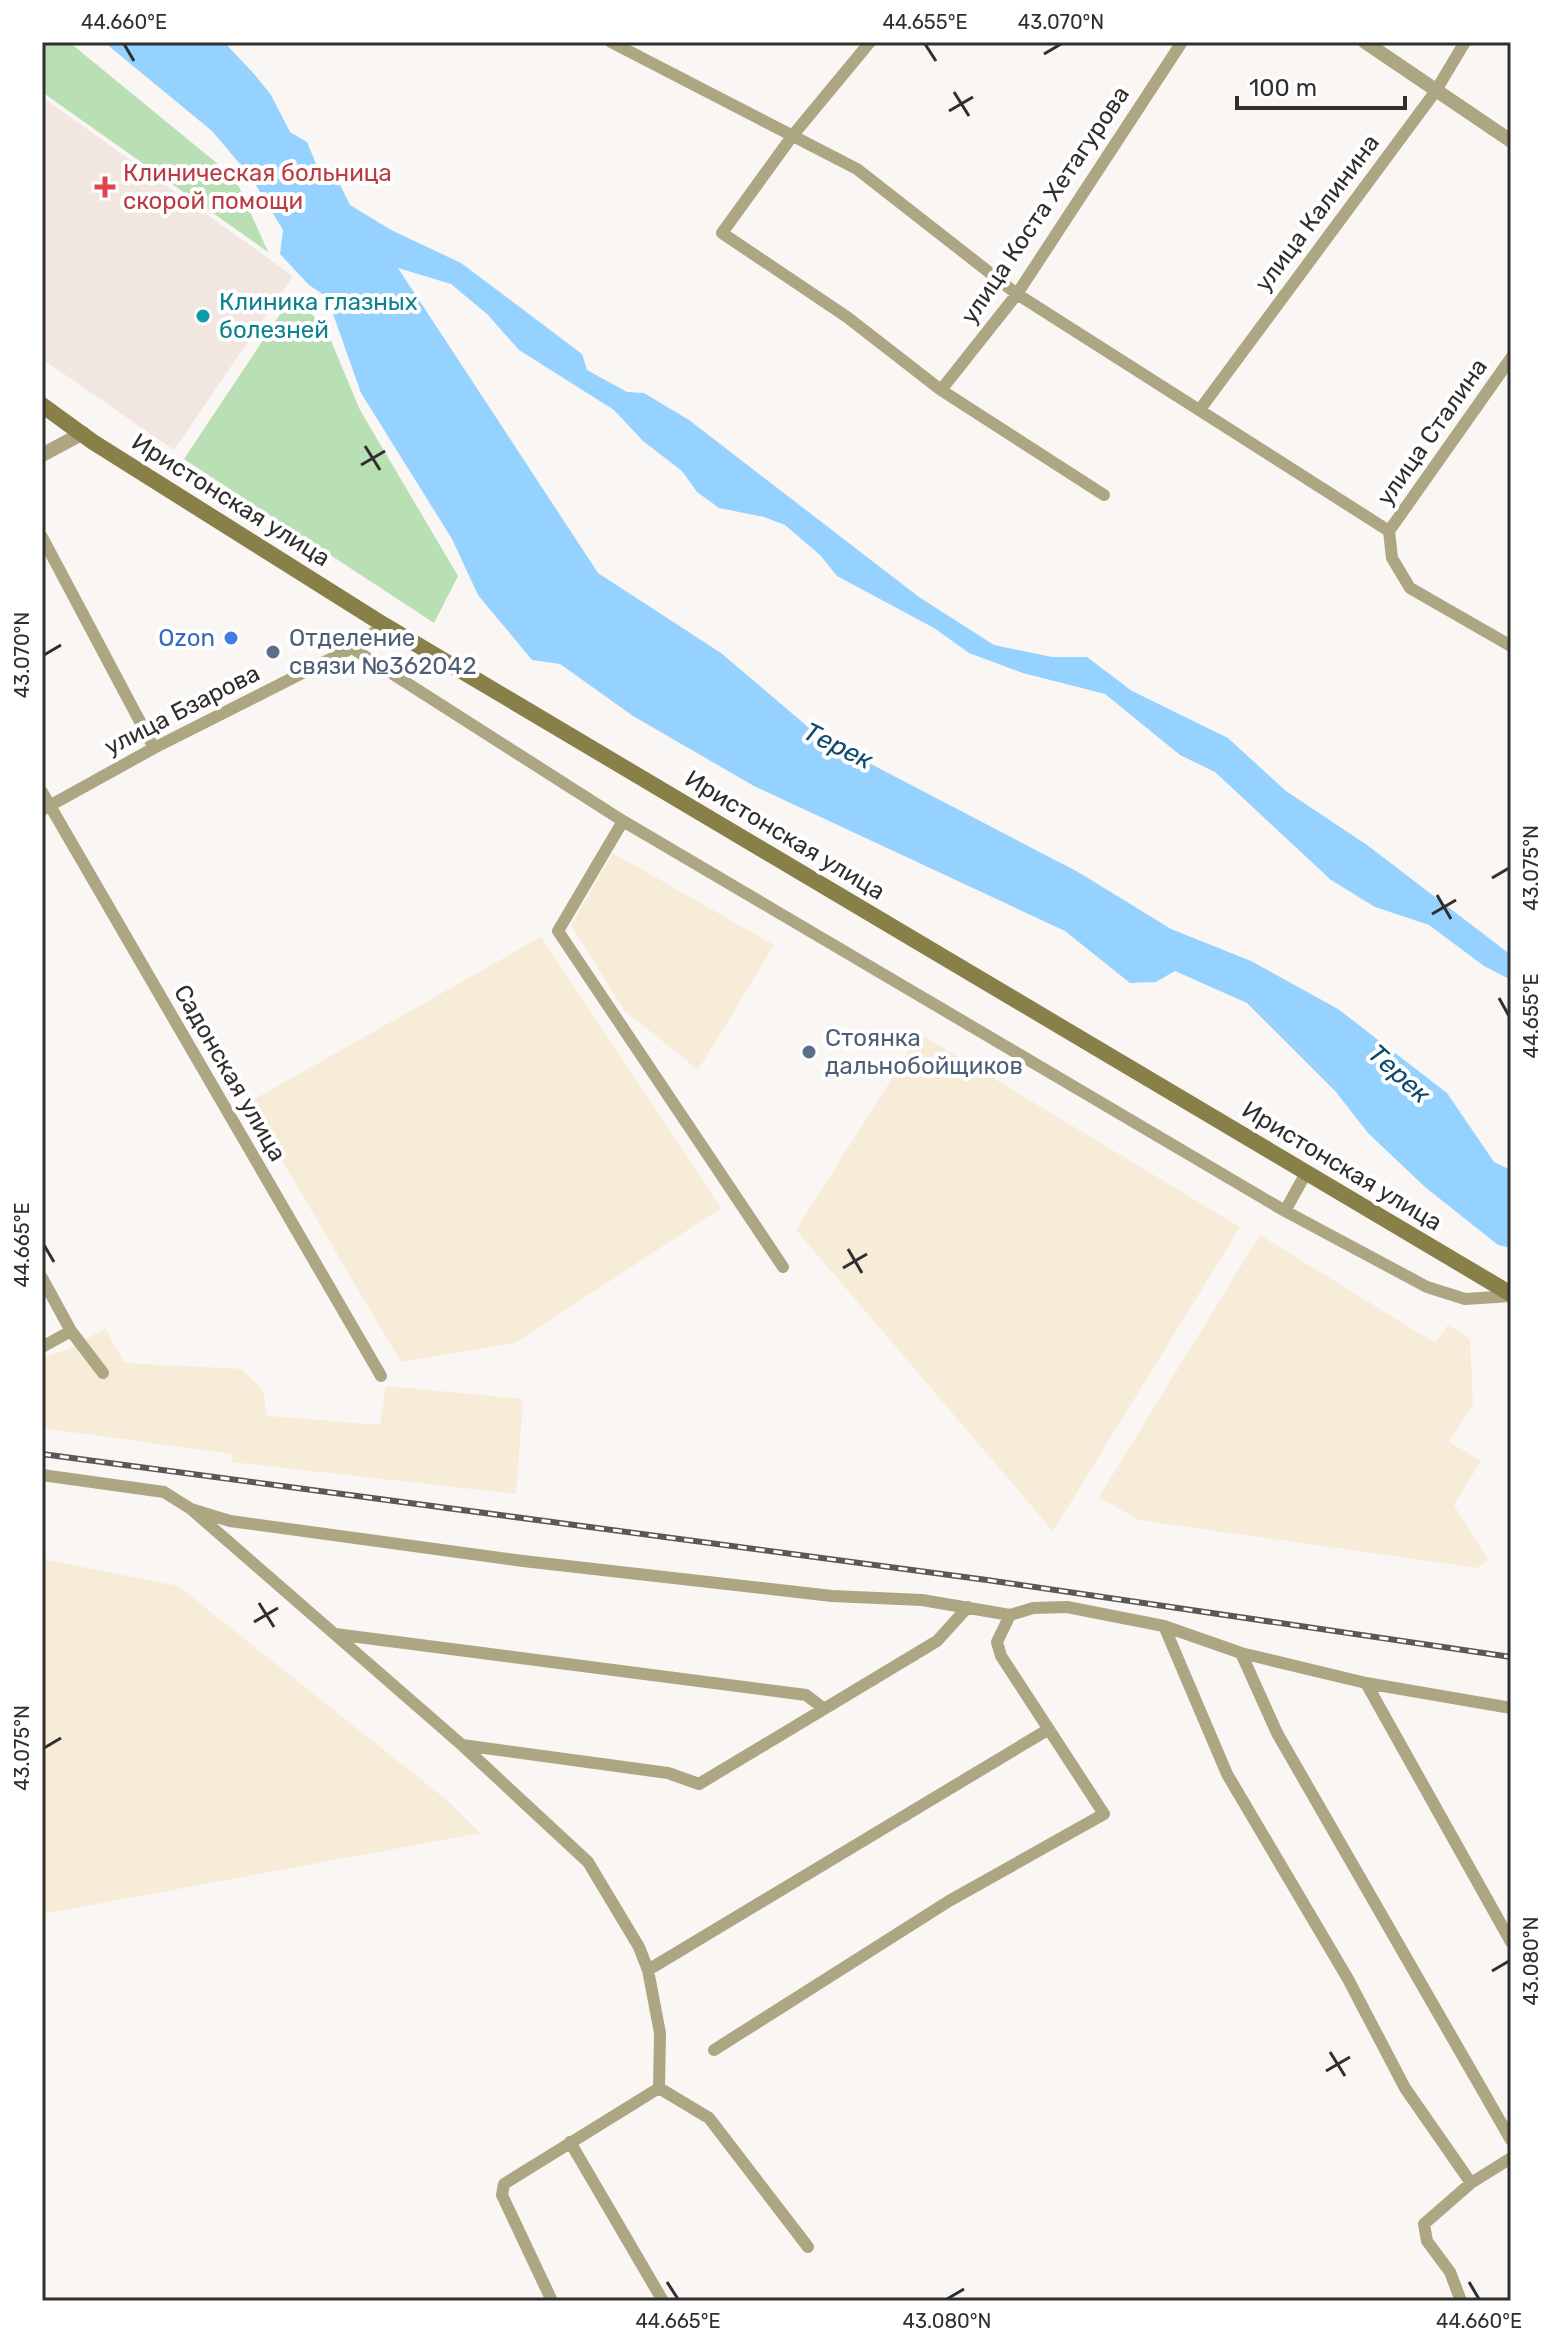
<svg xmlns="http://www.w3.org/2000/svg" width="1553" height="2343" viewBox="0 0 1553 2343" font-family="Rubik,sans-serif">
<rect width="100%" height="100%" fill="#f9f6f4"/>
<!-- industrial -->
<path fill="#f6ecd7" d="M613,853L774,945L698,1070L624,1010L571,925Z
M541,937L721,1208L515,1343L401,1362L248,1103Z
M920,1034L1240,1227L1053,1531L796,1230Z
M1260,1235L1435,1343L1448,1325L1470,1339L1473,1404L1449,1442L1481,1461L1454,1505L1488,1560L1477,1568L1139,1520L1099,1497Z
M105,1328L124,1363L242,1369L263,1390L267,1416L380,1425L386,1386L523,1399L516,1494L232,1462V1454L42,1428V1358L76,1346Z
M42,1559L178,1586L448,1801L480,1833L42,1914Z"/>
<!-- built -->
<path fill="#f1e7e0" d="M42,97L293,276L174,450L42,359Z"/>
<!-- green -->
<path fill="#b9dfb4" d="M42,42H69L235,178L268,252L42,92Z
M293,295L326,329L360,410L458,576L434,623L184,459Z"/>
<!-- water -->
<path fill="#96d2ff" d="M104,42H224L255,75L271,95L290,132L307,142L319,171L339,183L350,205L391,230L461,263L582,354L587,370L627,392L644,393L689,420L919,597L994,645L1052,657H1087L1132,691L1228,738L1286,791L1367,845L1511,955V980L1484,966L1429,925L1375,907L1331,880L1215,772L1180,755L1105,694L1023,673L969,653L934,628L837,576L820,555L785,525L764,517L719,508L697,492L682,471L643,441L614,410L519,350L487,314L451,284L398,268L598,573L721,653L821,738L1078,872L1171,929L1251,961L1338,1009L1447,1093L1494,1162L1511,1170V1248L1498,1245L1425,1187L1368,1133L1336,1092L1247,1003L1175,971L1156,982L1130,983L1065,931L754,786L633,716L560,664L532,660L478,595L452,539L361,393L327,297L309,285L280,254L283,230L251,177L212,131Z"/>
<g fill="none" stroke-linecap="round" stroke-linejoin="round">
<!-- minor -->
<path stroke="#aca683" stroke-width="12" d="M611,42L857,169L1017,294L1389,531L1392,558L1410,588L1511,646
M870,42L793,135L722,233L847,317L941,390L1104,495
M941,390L1017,294L1182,42
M1201,408L1435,92L1465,42
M1389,531L1511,358
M42,537L154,748
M352,648L623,821L1285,1211L1427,1287L1465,1299L1511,1296
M42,792L381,1376
M42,810L154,748L352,648L384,625
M623,821L558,931L783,1267
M1285,1211L1306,1173
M42,1278L71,1331L103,1373
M42,1347L71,1331
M42,1475L164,1492L191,1509L462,1745L588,1862L639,1947L648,1970L660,2033L659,2088L504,2184L502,2195L552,2301
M191,1509L230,1521L523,1561L832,1596L922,1600L1010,1615L1033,1608L1067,1607L1164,1626L1241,1653L1366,1683L1511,1708
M1164,1626L1227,1774L1348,1979L1405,2088L1471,2183
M335,1634L806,1695L823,1708
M1241,1653L1277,1733L1511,2140
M1366,1683L1511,1942
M462,1745L668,1773L699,1784L937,1641L968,1607
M648,1970L1049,1729
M714,2050L949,1901L1104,1814L1001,1656L997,1642L1010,1615
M659,2088L709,2118L808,2247
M570,2142L663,2301
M1461,2301L1450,2272L1427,2241L1424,2224L1471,2183L1511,2158"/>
<!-- tertiary -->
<path stroke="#aca683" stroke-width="14" d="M1365,42L1511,141
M42,455L83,433"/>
<!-- secondary -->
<path stroke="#897f49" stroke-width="16" d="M42,405L93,442L384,625L1511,1294"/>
<!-- rail casing -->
<g stroke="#5a5857" stroke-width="6">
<path id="rail" d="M42,1454L987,1580L1511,1657"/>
</g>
<!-- rail -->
<use href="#rail" stroke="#fff" stroke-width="3" stroke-dasharray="9" stroke-linecap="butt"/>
</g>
<!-- ticks -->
<path fill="none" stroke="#302f2e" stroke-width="3" d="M124,44L134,61M925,44L936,61M1044,54L1061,44M954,92L969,116M949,111L973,97M365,446L380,470M361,465L385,451M44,655L61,645M1492,878L1509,868M1437,895L1451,919M1432,914L1456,900M1499,998L1509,1016M44,1245L54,1262M848,1249L862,1273M843,1268L867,1254M259,1603L274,1627M254,1622L278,1608M44,1748L61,1738M1492,1971L1509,1961M1330,2052L1345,2076M1326,2071L1350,2057M667,2282L678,2299M1469,2282L1479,2299M947,2299L964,2289"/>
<!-- markers -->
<path fill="#e0444e" stroke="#fff" stroke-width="3" d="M101 175h8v8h8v8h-8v8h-8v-8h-8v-8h8z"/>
<circle fill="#0f9aa8" stroke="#fff" stroke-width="3" cx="203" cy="316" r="8"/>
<circle fill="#3f7fe0" stroke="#fff" stroke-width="3" cx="231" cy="638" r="8"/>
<g fill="#5c6f8a" stroke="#fff" stroke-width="3">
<circle cx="273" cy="652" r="8"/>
<circle cx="809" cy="1052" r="8"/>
</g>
<g text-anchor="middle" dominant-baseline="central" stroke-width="8" stroke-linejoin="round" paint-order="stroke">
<!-- health labels -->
<g font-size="24" fill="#be3a42" stroke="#fff" text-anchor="start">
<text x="123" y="173">Клиническая больница<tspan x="123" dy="28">скорой помощи</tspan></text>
</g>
<!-- street labels -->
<g font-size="24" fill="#302f2e" stroke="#fff">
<text transform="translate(1045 205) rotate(-56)">улица Коста Хетагурова</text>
<text transform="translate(1317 213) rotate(-53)">улица Калинина</text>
<text transform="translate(1432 432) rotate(-55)">улица Сталина</text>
<text transform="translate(231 500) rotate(32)">Иристонская улица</text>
<text transform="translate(182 710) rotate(-27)">улица Бзарова</text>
<text transform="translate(785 835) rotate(31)">Иристонская улица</text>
<text transform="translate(230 1073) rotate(60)">Садонская улица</text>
<text transform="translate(1342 1166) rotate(31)">Иристонская улица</text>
</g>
<!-- culture labels -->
<g font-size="24" fill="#0d838f" stroke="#fff" text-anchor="start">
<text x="219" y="302">Клиника глазных<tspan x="219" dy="28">болезней</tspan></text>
</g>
<!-- shop labels -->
<g font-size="24" fill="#366cbe" stroke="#fff" text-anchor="end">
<text x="215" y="638">Ozon</text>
</g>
<!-- service labels -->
<g font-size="24" fill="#4e5e75" stroke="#fff" text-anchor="start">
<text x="289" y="638">Отделение<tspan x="289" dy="28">связи №362042</tspan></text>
<text x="825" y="1038">Стоянка<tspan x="825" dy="28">дальнобойщиков</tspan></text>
</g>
<!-- water labels -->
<g font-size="26" font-style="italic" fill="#0e4b6f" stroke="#fff">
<text transform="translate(838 746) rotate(26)">Терек</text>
<text transform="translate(1399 1074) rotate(42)">Терек</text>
</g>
</g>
<!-- border -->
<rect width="1553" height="2343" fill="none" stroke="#ffffff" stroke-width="88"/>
<!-- scale -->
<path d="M1237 96v12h168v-12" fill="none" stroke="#302f2e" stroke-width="4"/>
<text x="1249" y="96" font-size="24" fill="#302f2e" stroke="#ffffff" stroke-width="6" paint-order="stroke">100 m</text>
<rect x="44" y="44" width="1465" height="2255" fill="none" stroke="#302f2e" stroke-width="3"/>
<g font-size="20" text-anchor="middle" fill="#302f2e">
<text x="124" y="29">44.660°E</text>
<text x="925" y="29">44.655°E</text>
<text x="1061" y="29">43.070°N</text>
<text transform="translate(22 655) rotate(-90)" y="7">43.070°N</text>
<text transform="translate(1531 868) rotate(-90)" y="7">43.075°N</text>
<text transform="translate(1531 1016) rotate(-90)" y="7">44.655°E</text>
<text transform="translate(22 1245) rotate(-90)" y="7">44.665°E</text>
<text transform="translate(22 1748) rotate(-90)" y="7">43.075°N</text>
<text transform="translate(1531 1961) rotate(-90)" y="7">43.080°N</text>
<text x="678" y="2328">44.665°E</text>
<text x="947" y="2328">43.080°N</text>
<text x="1479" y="2328">44.660°E</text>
</g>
</svg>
